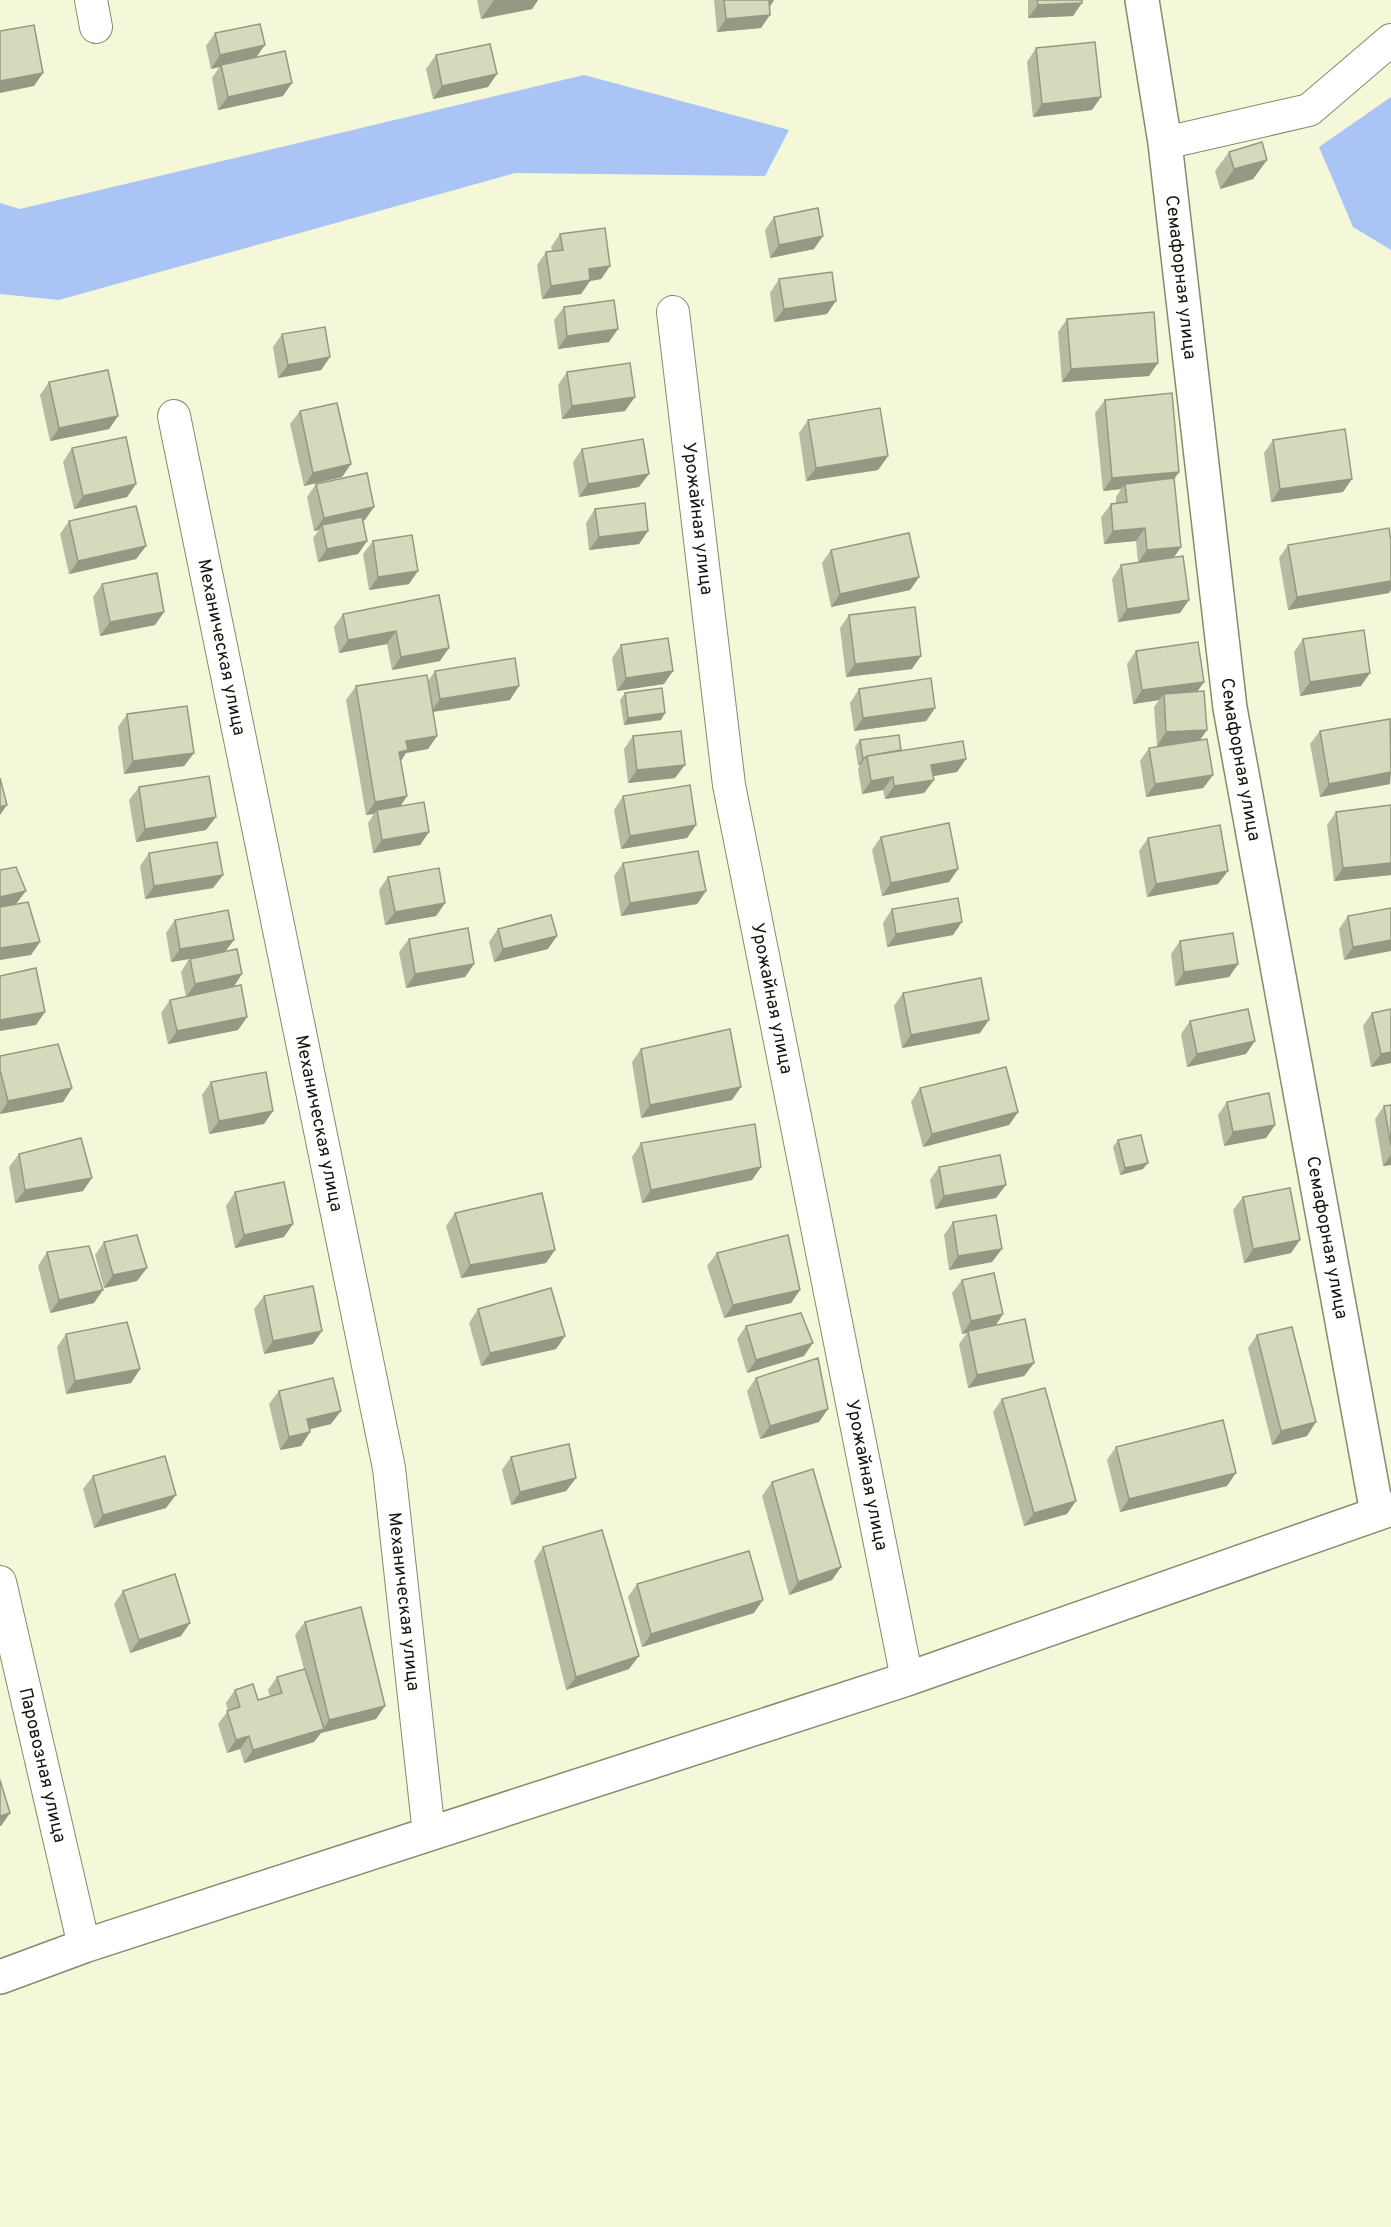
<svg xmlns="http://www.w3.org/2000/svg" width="1391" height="2227" viewBox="0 0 1391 2227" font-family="Overpass,sans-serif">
<rect width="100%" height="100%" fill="#f4f7d8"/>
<!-- water -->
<path fill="#aac4f5" d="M584,75L789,130L765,176L515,173L59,300L0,294V203L20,209Z
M1391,97V250L1353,227L1319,147Z"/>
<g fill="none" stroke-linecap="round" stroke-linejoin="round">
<!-- street casing -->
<g stroke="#87896d" stroke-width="34">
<g id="street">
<path d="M91,0L96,27"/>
<path d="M1165,143L1309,110L1391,40"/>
<path id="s1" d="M673,312L729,785L907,1679"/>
<path id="s2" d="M174,416L389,1468L429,1834"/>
<path id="s3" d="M0,1582L84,1946"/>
</g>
</g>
<!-- secondary casing -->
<g stroke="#87896d" stroke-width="36">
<g id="secondary">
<path id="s4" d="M1142,0L1165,143L1230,708L1377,1513"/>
<path d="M0,1977L84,1946L907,1679L1391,1509"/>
</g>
</g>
<!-- street -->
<use href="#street" stroke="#fff" stroke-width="32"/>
<!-- secondary -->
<use href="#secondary" stroke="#fff" stroke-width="33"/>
</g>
<!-- wall -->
<path fill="#b8bba1" d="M477,0H538L532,9L481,19Z
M714,0H774L770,7L761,28L717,32Z
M1028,0H1082L1073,16L1028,18Z
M215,33L256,58L283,96L218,110L212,78L220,66L211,69L206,46Z
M1036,48L1092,110L1033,117L1027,62Z
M436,55L488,87L433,99L426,69Z
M1229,152L1267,160L1253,179L1220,189L1215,171Z
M774,217L814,249L770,258L765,230Z
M560,234L610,266L601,279L590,281L581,294L542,299L537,265L546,252L552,251L551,247Z
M779,279L827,314L774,322L770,293Z
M564,307L609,342L558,349L554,320Z
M1067,319L1149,376L1062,382L1058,332Z
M282,334L330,357L321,370L278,378L273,347Z
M567,372L625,411L562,419L558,385Z
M49,382L118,416L109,429L50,441L40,395Z
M1105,400L1179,472L1174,479L1181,547L1173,557L1180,613L1118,622L1112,579L1121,565L1138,563L1136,541L1104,544L1101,517L1111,504L1116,503V497L1121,489L1103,491L1095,413Z
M300,411L351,464L342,477L304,486L290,424Z
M808,420L888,456L878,470L806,481L799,433Z
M1273,440L1343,492L1271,502L1264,453Z
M72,448L136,484L127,497L74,509L63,462Z
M582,449L639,487L579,497L573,462Z
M316,484L365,520L363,521L367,541L358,554L318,562L313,538L319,530L314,531L307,497Z
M595,509L648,531L639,544L589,550L586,523Z
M69,521L146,546L136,559L69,574L60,534Z
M373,541L409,584L369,590L363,554Z
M1288,545L1389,593L1288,610L1279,558Z
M831,550L919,577L910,590L831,607L822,563Z
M102,584L164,612L155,625L100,636L93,597Z
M439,595L440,661L392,670L387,644L339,653L334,627L343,614Z
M849,615L912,669L846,677L840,628Z
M1303,639L1361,686L1300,696L1294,652Z
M621,645L664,684L617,691L612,658Z
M1136,651L1197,691L1200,740L1213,775L1203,788L1146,797L1140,761L1149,748L1169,745L1157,746L1154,707L1159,700L1133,704L1127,664Z
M435,671L510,700L433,712L437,736L428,749L406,753L401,761L400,806L429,832L420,845L373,853L368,823L374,814L366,815L346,700L356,686L428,681Z
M859,689L935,708L926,721L854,731L850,703Z
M625,693L661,720L624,725L620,700Z
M127,714L194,753L184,766L124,774L118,727Z
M1320,731L1390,784L1320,797L1310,744Z
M633,736L675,778L628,783L624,749Z
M860,740L901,750L966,759L957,772L933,776L934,780L924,793L885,799L883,790L862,794L858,769L860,765H858L855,747Z
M139,787L206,830L136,842L129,800Z
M623,796L696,825L687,838L621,849L614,810Z
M1391,805V875L1334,881L1327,825L1336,812Z
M881,837L958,869L949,882L882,896L872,850Z
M1148,838L1218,884L1147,897L1139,851Z
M149,853L223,875L213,888L145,899L140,866Z
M623,863L706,891L697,904L621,916L614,876Z
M388,877L445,903L436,916L385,925L379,890Z
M1391,908L1344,960L1339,929L1348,916Z
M892,909L953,935L887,947L883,923Z
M175,920L234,940L225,951L234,987L247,1017L238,1030L168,1044L161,1013L170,1000L186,997L181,972L189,959L171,962L166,933Z
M498,929L548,949L494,962L489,942Z
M409,939L474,964L465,977L406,988L399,952Z
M1180,941L1238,964L1229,977L1175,986L1171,954Z
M903,993L980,1033L902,1048L894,1006Z
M1391,1009V1063L1371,1067L1363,1026L1372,1013Z
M1190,1021L1246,1054L1187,1067L1181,1034Z
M641,1049L732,1100L641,1118L632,1062Z
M0,1056L72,1088L63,1102L0,1114Z
M211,1082L264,1124L209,1134L202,1095Z
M920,1088L1018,1112L1009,1125L923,1147L911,1102Z
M1227,1102L1275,1125L1266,1138L1224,1146L1218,1115Z
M1391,1105V1165L1383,1166L1375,1119L1384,1106Z
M1118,1140L1143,1169L1120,1175L1113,1147Z
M641,1143L761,1167L752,1180L642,1203L632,1157Z
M19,1154L83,1191L15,1203L9,1167Z
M939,1167L996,1198L935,1209L930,1180Z
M235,1192L284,1237L235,1248L226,1206Z
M1243,1197L1291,1253L1244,1263L1233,1210Z
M455,1213L546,1263L461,1278L446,1226Z
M953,1222L992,1262L949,1270L944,1235Z
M104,1242L137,1281L104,1288L95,1255Z
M47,1252L94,1303L50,1313L38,1266Z
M717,1253L800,1290L791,1303L724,1318L707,1266Z
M962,1280L1003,1314L995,1326L1034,1363L1024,1376L968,1388L959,1344L967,1333L962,1334L952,1293Z
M264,1296L313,1344L264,1354L254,1309Z
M478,1309L565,1336L556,1349L481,1366L469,1323Z
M746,1326L804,1356L747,1373L737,1339Z
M66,1334L140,1369L131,1383L66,1394L57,1347Z
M1257,1335L1307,1436L1272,1445L1248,1348Z
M756,1378L819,1422L760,1439L747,1391Z
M279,1391L331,1424L309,1429L310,1432L301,1446L280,1450L269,1404Z
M1002,1399L1067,1514L1024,1526L993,1412Z
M1116,1447L1227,1486L1120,1512L1107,1460Z
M511,1457L576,1478L566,1491L511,1505L502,1470Z
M93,1476L166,1508L94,1528L83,1489Z
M772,1482L841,1567L832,1580L789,1595L762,1496Z
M543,1547L629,1669L566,1690L534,1561Z
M637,1584L754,1613L642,1647L628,1597Z
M123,1591L181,1636L130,1653L114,1604Z
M305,1622L376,1719L321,1733L314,1742L244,1763L240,1749L227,1753L218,1724L228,1711L226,1703L235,1690L258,1700L270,1697L268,1690L277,1677L304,1669L295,1635Z"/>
<!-- shaded-wall -->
<path fill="#969883" d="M494,0H538L532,9L481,19Z
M768,0H774L766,11Z
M1082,3L1073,16L1028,18L1038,5Z
M770,15L761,28L717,32L726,19Z
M265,45L255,59L211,69L220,55Z
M43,73L34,86L0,93V81Z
M497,74L488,87L433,99L442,86Z
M292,83L283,96L218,110L228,97Z
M1101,97L1092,110L1033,117L1042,104Z
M1267,160L1253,179L1220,189L1234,169Z
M823,236L814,249L770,258L779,245Z
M610,266L601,279L590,281L581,294L542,299L551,286L589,269Z
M836,301L827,314L774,322L784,309Z
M618,329L609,342L558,349L567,336Z
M330,357L321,370L278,378L288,365Z
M1158,363L1149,376L1062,382L1071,369Z
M635,397L625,411L562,419L572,406Z
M118,416L109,429L50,441L59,428Z
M888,456L878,470L806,481L816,468Z
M351,464L342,477L304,486L313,473Z
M1179,472L1170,485L1125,484L1121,489L1103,491L1112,478Z
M649,474L639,487L579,497L588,484Z
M1352,479L1343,492L1271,502L1280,489Z
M136,484L127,497L74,509L83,496Z
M374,507L365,520L323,529L322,525L319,530L314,531L324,518Z
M1145,528L1136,541L1104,544L1113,531Z
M648,531L639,544L589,550L599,537Z
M367,541L358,554L318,562L327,549Z
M146,546L136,559L69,574L78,561Z
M1181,547L1172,560L1138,563L1147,550Z
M418,571L409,584L369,590L378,577Z
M919,577L910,590L831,607L840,594Z
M1391,581V590L1389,593L1288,610L1297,597Z
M1189,600L1180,613L1118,622L1127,609Z
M164,612L155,625L100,636L110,622Z
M396,631L387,644L339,653L348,640Z
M449,648L440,661L392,670L401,657Z
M921,656L912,669L846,677L855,664Z
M673,671L664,684L617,691L626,678Z
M1370,673L1361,686L1300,696L1310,682Z
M1204,682L1195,695L1164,694L1159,700L1133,704L1142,690Z
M519,686L510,700L431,712L440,699Z
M935,708L926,721L854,731L863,718Z
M665,713L661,720L624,725L628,718Z
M1207,730L1198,743L1157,746L1166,732Z
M437,736L428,749L406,753L399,763L390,765L406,741Z
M194,753L184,766L124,774L133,761Z
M865,758L860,765H858L863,759Z
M966,759L957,772L922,778L931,765Z
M685,765L675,778L628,783L637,770Z
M1391,772L1390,784L1320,797L1329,784Z
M1213,775L1203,788L1146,797L1155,784Z
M893,777L883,790L862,794L871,781Z
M934,780L924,793L885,799L894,786Z
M407,796L398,810H377L374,814L366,815L375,802Z
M7,805L0,815V807Z
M216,817L206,830L136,842L145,829Z
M696,825L687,838L621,849L630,836Z
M429,832L420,845L373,853L382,840Z
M1391,863V875L1334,881L1343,868Z
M958,869L949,882L882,896L891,883Z
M1228,871L1218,884L1147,897L1156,884Z
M223,875L213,888L145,899L154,886Z
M26,891L16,904L0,908V897Z
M706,891L697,904L621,916L630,903Z
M445,903L436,916L385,925L395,912Z
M962,922L953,935L887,947L896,934Z
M557,936L548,949L494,962L503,949Z
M234,940L224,953L171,962L180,949Z
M1391,940V951L1344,960L1353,947Z
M40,942L31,955L0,960V948Z
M474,964L465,977L406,988L415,974Z
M1238,964L1229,977L1175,986L1184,972Z
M242,974L233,988L186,997L195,984Z
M45,1012L36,1025L0,1031V1020Z
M247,1017L238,1030L168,1044L177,1031Z
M989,1020L980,1033L902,1048L911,1035Z
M1255,1041L1246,1054L1187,1067L1197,1054Z
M1391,1052V1063L1371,1067L1381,1054Z
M741,1087L732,1100L641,1118L650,1105Z
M72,1088L63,1102L0,1114L8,1101Z
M273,1111L264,1124L209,1134L219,1121Z
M1018,1112L1009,1125L923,1147L932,1134Z
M1275,1125L1266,1138L1224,1146L1233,1132Z
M1391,1155V1165L1383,1166Z
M1148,1163L1143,1169L1120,1175L1125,1168Z
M761,1167L752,1180L642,1203L651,1190Z
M92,1178L83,1191L15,1203L25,1190Z
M1006,1185L996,1198L935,1209L944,1196Z
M293,1224L284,1237L235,1248L244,1235Z
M1300,1240L1291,1253L1244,1263L1253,1249Z
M1002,1249L992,1262L949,1270L958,1256Z
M555,1250L546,1263L461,1278L470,1265Z
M147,1268L137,1281L104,1288L113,1275Z
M103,1290L94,1303L50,1313L59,1300Z
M800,1290L791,1303L724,1318L733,1305Z
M1003,1314L994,1328L968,1331L967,1333L962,1334L971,1321Z
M322,1331L313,1344L264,1354L273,1341Z
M565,1336L556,1349L481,1366L490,1353Z
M813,1343L804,1356L747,1373L756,1360Z
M1034,1363L1024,1376L968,1388L977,1375Z
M140,1369L131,1383L66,1394L75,1381Z
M828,1409L819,1422L760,1439L770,1426Z
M341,1411L331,1424L298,1432L307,1419Z
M1316,1422L1307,1436L1272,1445L1281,1431Z
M310,1432L301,1446L280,1450L289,1437Z
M1236,1473L1227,1486L1120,1512L1129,1499Z
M576,1478L566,1491L511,1505L520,1492Z
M176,1495L166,1508L94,1528L103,1515Z
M1076,1501L1067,1514L1024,1526L1034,1513Z
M841,1567L832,1580L789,1595L798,1582Z
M763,1600L754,1613L642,1647L651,1634Z
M190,1623L181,1636L130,1653L139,1640Z
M639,1656L629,1669L566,1690L576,1677Z
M385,1706L376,1719L321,1733L314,1742L244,1763L253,1750L323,1729L329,1720Z
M249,1736L240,1749L227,1753L236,1740Z
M10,1813L1,1826H0V1816Z"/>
<!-- building -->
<path fill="#d6d9bb" stroke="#969883" stroke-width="1.5" d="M724,0H769L770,15L726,19Z
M1037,0H1082V3L1038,5Z
M260,24L265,45L220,55L215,33Z
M34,25L43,73L0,81V31Z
M1095,42L1101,97L1042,104L1036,48Z
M490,44L497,74L442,86L436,55Z
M285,51L292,83L228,97L221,65Z
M1262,142L1267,160L1234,169L1229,152Z
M818,208L823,236L779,245L774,217Z
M605,228L610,266L589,269L590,280L551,286L546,252L563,250L560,234Z
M832,272L836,301L784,309L779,279Z
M614,300L618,329L567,336L564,307Z
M1154,312L1158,363L1071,369L1067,319Z
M325,327L330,357L288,365L282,334Z
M630,363L635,397L572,406L567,372Z
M108,370L118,416L59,428L49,382Z
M1172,393L1179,472L1112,478L1105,400Z
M337,403L351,464L313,473L300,411Z
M880,408L888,456L816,468L808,420Z
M1345,429L1352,479L1280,489L1273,440Z
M126,437L136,484L83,496L72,448Z
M643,439L649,474L588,484L582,449Z
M367,473L374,507L324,518L316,484Z
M1174,478L1181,547L1147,550L1145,528L1113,531L1111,504L1127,502L1125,484Z
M645,503L648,531L599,537L595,509Z
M136,506L146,546L78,561L69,521Z
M362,517L367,541L327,549L322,525Z
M1389,528L1391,541V581L1297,597L1288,545Z
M909,533L919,577L840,594L831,550Z
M412,535L418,571L378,577L373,541Z
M1183,556L1189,600L1127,609L1121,565Z
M157,573L164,612L110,622L102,584Z
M439,595L449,648L401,657L396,631L348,640L343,614Z
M915,607L921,656L855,664L849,615Z
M1364,630L1370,673L1310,682L1303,639Z
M668,638L673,671L626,678L621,645Z
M1198,642L1204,682L1142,690L1136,651Z
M515,658L519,686L440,699L435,671Z
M427,675L437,736L406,741L408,750L399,752L407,796L375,802L356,686Z
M931,678L935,708L863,718L859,689Z
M662,688L665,713L628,718L625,693Z
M1204,691L1207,730L1166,732L1164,694Z
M187,706L194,753L133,761L127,714Z
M1390,719L1391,772L1329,784L1320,731Z
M681,731L685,765L637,770L633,736Z
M899,735L901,750L867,756L865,758L863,759L860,740Z
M1207,739L1213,775L1155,784L1149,748Z
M963,741L966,759L931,765L934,780L894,786L893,777L871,781L867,756Z
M209,776L216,817L145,829L139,787Z
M0,778L7,805L0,807Z
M690,785L696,825L630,836L623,796Z
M424,802L429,832L382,840L377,810Z
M1391,805V863L1343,868L1336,812Z
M949,823L958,869L891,883L881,837Z
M1220,825L1228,871L1156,884L1148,838Z
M217,842L223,875L154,886L149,853Z
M698,851L706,891L630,903L623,863Z
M16,867L26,891L0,897V870Z
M439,868L445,903L395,912L388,877Z
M958,898L962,922L896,934L892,909Z
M28,902L40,942L0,948V907Z
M1391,908V940L1353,947L1348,916Z
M228,910L234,940L180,949L175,920Z
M551,915L557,936L503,949L498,929Z
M468,928L474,964L415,974L409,939Z
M1233,933L1238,964L1184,972L1180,941Z
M237,949L242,974L195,984L190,959Z
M36,968L45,1012L0,1020V976Z
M981,978L989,1020L911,1035L903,993Z
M241,985L247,1017L177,1031L170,1000Z
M1248,1009L1255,1041L1197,1054L1190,1021Z
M1391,1009V1052L1381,1054L1372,1013Z
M730,1029L741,1087L650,1105L641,1049Z
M58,1044L72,1088L8,1101L0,1070V1056Z
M1006,1067L1018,1112L932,1134L920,1088Z
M266,1072L273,1111L219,1121L211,1082Z
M1269,1093L1275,1125L1233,1132L1227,1102Z
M1391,1105V1145L1384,1106Z
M755,1124L761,1167L651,1190L641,1143Z
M1141,1135L1148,1163L1125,1168L1118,1140Z
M81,1138L92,1178L25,1190L19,1154Z
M1000,1155L1006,1185L944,1196L939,1167Z
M284,1182L293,1224L244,1235L235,1192Z
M1290,1188L1300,1240L1253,1249L1243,1197Z
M542,1193L555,1250L470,1265L455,1213Z
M996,1215L1002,1249L958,1256L953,1222Z
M137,1235L147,1268L113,1275L104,1242Z
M788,1235L800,1290L733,1305L717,1253Z
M89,1246L103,1290L59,1300L47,1252Z
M994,1273L1003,1314L971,1321L962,1280Z
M313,1286L322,1331L273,1341L264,1296Z
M551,1288L565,1336L490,1353L478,1309Z
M801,1313L813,1343L756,1360L746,1326Z
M1025,1319L1034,1363L977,1375L968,1331Z
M127,1322L140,1369L75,1381L66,1334Z
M1292,1327L1316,1422L1281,1431L1257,1335Z
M818,1358L828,1409L770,1426L756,1378Z
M333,1378L341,1411L307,1419L310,1432L289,1437L279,1391Z
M1045,1388L1076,1501L1034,1513L1002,1399Z
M1223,1420L1236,1473L1129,1499L1116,1447Z
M569,1444L576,1478L520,1492L511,1457Z
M165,1456L176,1495L103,1515L93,1476Z
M813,1469L841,1567L798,1582L772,1482Z
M602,1530L639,1656L576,1677L543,1547Z
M749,1551L763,1600L651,1634L637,1584Z
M175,1574L190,1623L139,1640L123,1591Z
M361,1607L385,1706L329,1720L305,1622Z
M305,1669L324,1729L253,1750L249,1736L236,1740L227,1711L240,1707L235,1690L253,1684L258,1700L282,1693L277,1677Z
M0,1780L10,1813L0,1816Z"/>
<g text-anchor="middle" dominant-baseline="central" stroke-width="5" stroke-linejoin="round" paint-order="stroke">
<!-- street labels -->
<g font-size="18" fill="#14150a" stroke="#f4f7d8">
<text stroke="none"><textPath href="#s4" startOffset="280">Семафорная улица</textPath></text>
<text stroke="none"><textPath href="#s1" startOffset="208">Урожайная улица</textPath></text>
<text stroke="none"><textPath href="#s2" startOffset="236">Механическая улица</textPath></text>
<text stroke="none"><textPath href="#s4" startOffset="766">Семафорная улица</textPath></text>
<text stroke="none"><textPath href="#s1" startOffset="694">Урожайная улица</textPath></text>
<text stroke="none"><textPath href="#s2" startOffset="722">Механическая улица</textPath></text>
<text stroke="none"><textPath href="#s4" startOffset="1252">Семафорная улица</textPath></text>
<text stroke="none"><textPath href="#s1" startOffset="1180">Урожайная улица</textPath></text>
<text stroke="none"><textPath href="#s2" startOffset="1208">Механическая улица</textPath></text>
<text stroke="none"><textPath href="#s3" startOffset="188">Паровозная улица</textPath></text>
</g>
</g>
</svg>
